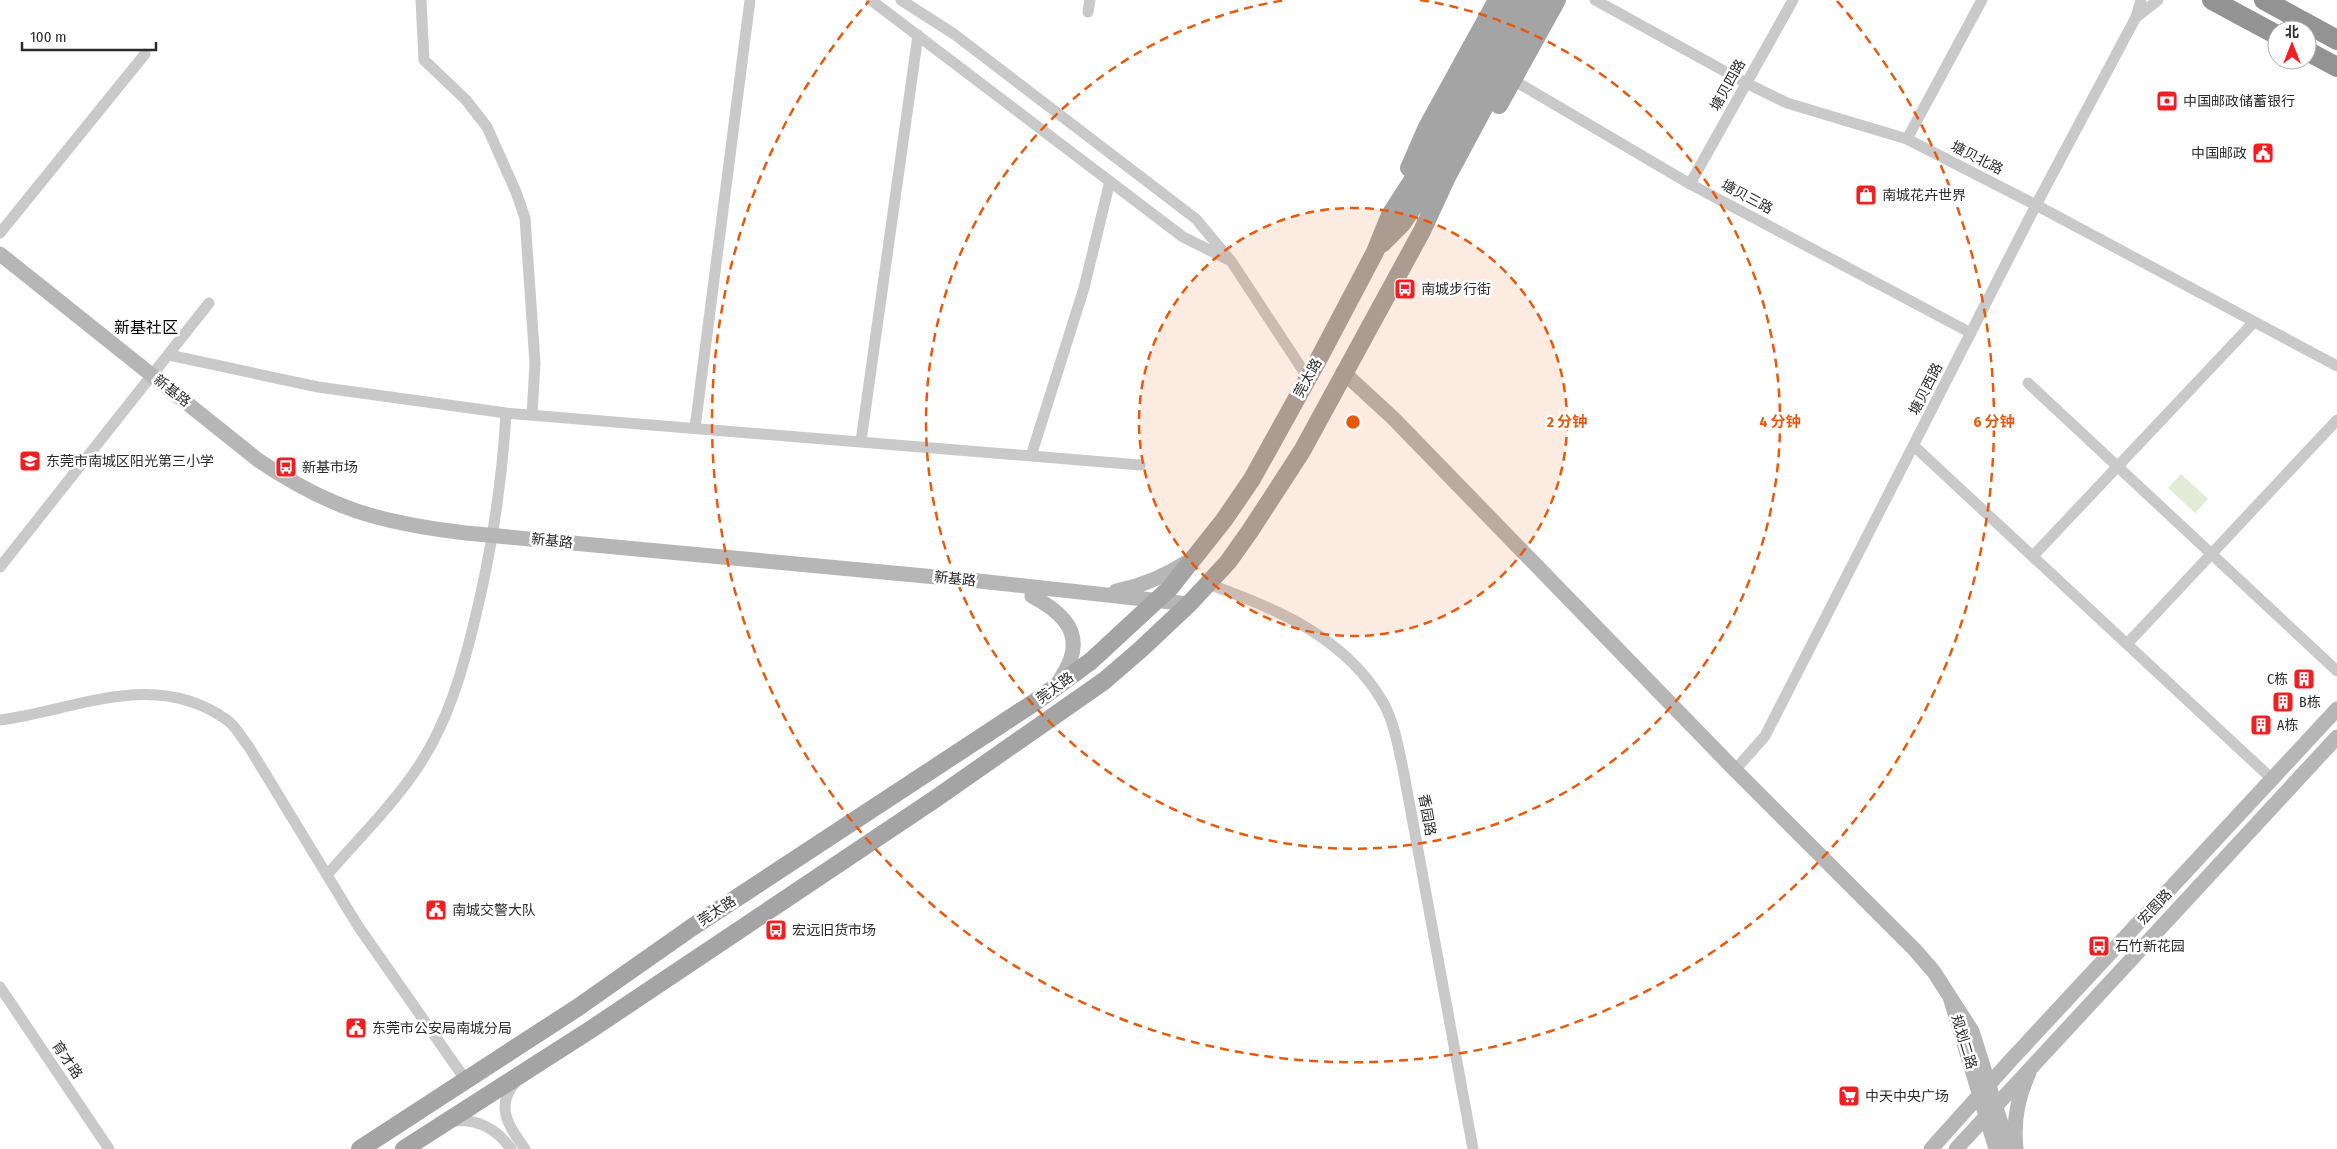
<svg xmlns="http://www.w3.org/2000/svg" width="2337" height="1149" viewBox="0 0 2337 1149" font-family="'Fira Sans Condensed','Noto Sans SC',sans-serif">
<rect width="100%" height="100%" fill="#fff"/>
<!-- green -->
<path fill="#e1ebd8" d="M2181,474L2208,499L2195,513L2168,488Z"/>
<g fill="none" stroke-linecap="round" stroke-linejoin="round">
<!-- street -->
<path stroke="#c9c9c9" stroke-width="11" d="M421,0L424,60L466,100L487,127L516,192L525,218L535,363L532,415
M871,0L1183,237L1227,259
M901,0L954,34L1196,219L1231,261L1308,378
M1595,0L1746,83L1787,103L1907,139L2036,205L2337,366
M1088,12L1090,0
M2138,16L2158,0
M1513,80L1690,184L1971,333
M1907,139L1982,0
M1690,184L1793,0
M0,233L145,54
M169,355L318,387L506,413L1140,465
M2028,383L2337,671
M695,428L750,0
M861,441L918,35
M1914,446L2272,779
M1031,456L1084,288L1110,181
M2033,556L2254,322
M0,567L209,303
M1208,584C1276,608 1347,638 1384,704C1395,725 1399,751 1404,774L1473,1149
M2127,644L2337,420
M0,720C77,710 154,668 227,720C236,726 242,739 249,747L358,926L465,1079
M1735,770L1765,736L2036,205L2136,17L2141,0
M327,875C358,839 394,804 420,764C448,721 462,672 474,623C491,554 502,484 506,413
M0,987L109,1149
M517,1080C494,1106 508,1125 525,1149
M450,1122C476,1117 497,1129 511,1149"/>
<!-- secondary -->
<path stroke="#b6b6b6" stroke-width="15" d="M0,254L258,460C330,509 381,523 466,533L979,581L1189,604
M1343,372L1393,418L1735,770L1915,950L1934,972L1950,997
M1116,591C1142,586 1165,576 1187,562
M1032,596C1056,609 1081,627 1071,658C1068,668 1061,677 1057,686
M1931,1149L2010,1061L2337,709
M1956,1149L2337,737
M1996,1149L1950,997L1972,1031L2004,1133L2011,1149
M2016,1149C2013,1122 2017,1098 2029,1073"/>
<!-- primary -->
<path stroke="#a4a4a4" stroke-width="18" d="M1499,105L1557,0
M1409,168L1427,127L1497,0
M1382,244L1402,224L1426,188L1528,0
M360,1149L577,1008L691,928L1038,700L1091,661L1170,588L1224,520L1252,479L1317,362L1375,252L1390,215L1421,167L1511,0
M404,1149L590,1030L935,799L1104,681L1140,650L1189,604L1228,562L1250,531L1302,451L1422,231L1447,177L1542,0"/>
<!-- highway -->
<path stroke="#939393" stroke-width="20" d="M2212,0L2277,35
M2264,0L2337,40
M2307,51L2337,67"/>
</g>
<!-- distance rings -->
<circle cx="1353" cy="422" r="214" fill="#e8590c" fill-opacity=".12"/>
<g fill="none" stroke="#e8590c" stroke-width="2.5" stroke-dasharray="9 6">
<circle cx="1353" cy="422" r="214"/>
<path d="M1420 0A427 427 0 1 1 1286 0"/>
<path d="M1837 1A641 641 0 1 1 869 1"/>
</g>
<!-- icons -->
<defs>
<g id="bank-square" transform="scale(1.125)"><rect x="-9" y="-9" width="18" height="18" rx="4" fill="#f21f22" stroke="#fff"/><path d="M-6-4H6V4H-6ZM0-2.3a2.3 2.3 0 1 0 0 4.6a2.3 2.3 0 1 0 0-4.6Z" fill="#fff"/></g>
<g id="civic-square" transform="scale(1.125)"><rect x="-9" y="-9" width="18" height="18" rx="4" fill="#f21f22" stroke="#fff"/><path d="M-.6-6.5H3V-4.5H.6V-3L4-1V1h2V6H-6V1h2V-1L-.6-3ZM-1.2 2.5V6h2.4V2.5Z" fill="#fff"/></g>
<g id="shop-square" transform="scale(1.125)"><rect x="-9" y="-9" width="18" height="18" rx="4" fill="#f21f22" stroke="#fff"/><path d="M-5-2.5h2.3a2.7 3.5 0 0 1 5.4 0H5L5.5 6h-11ZM-1.5-2.5h3a1.5 2.3 0 0 0-3 0Z" fill="#fff"/></g>
<g id="bus-square" transform="scale(1.125)"><rect x="-9" y="-9" width="18" height="18" rx="4" fill="#f21f22" stroke="#fff"/><path d="M-5-6H5V4H4V6H2V4H-2V6H-4V4H-5ZM-3.5-4V0h7V-4ZM-3.5 1.2v1.5H-2V1.2ZM2 1.2v1.5H3.5V1.2Z" fill="#fff"/></g>
<g id="school-square" transform="scale(1.125)"><rect x="-9" y="-9" width="18" height="18" rx="4" fill="#f21f22" stroke="#fff"/><path d="M0-5L7-2L0 1L-7-2ZM-4 1L0 2.5L4 1V4Q0 6-4 4Z" fill="#fff"/></g>
<g id="building-square" transform="scale(1.125)"><rect x="-9" y="-9" width="18" height="18" rx="4" fill="#f21f22" stroke="#fff"/><path d="M-4-6H4V6H1V3H-1V6H-4ZM-2.5-4.3h1.7v1.8h-1.7ZM.8-4.3h1.7v1.8H.8ZM-2.5-1h1.7V.8h-1.7ZM.8-1h1.7V.8H.8Z" fill="#fff"/></g>
<g id="supermarket-square" transform="scale(1.125)"><rect x="-9" y="-9" width="18" height="18" rx="4" fill="#f21f22" stroke="#fff"/><path d="M-6-5.5h2.5l.6 2H6L4.5 2H-2.5L-4.4-4H-6ZM-1.5 3.2a1.3 1.3 0 1 0 .1 0ZM3 3.2a1.3 1.3 0 1 0 .1 0Z" fill="#fff"/></g>
</defs>
<g fill-rule="evenodd">
<use href="#bank-square" x="2167" y="101"/>
<use href="#civic-square" x="2263" y="153"/>
<use href="#shop-square" x="1866" y="195"/>
<use href="#bus-square" x="1405" y="289"/>
<use href="#school-square" x="30" y="461"/>
<use href="#bus-square" x="286" y="467"/>
<use href="#building-square" x="2304" y="679"/>
<use href="#building-square" x="2283" y="702"/>
<use href="#building-square" x="2261" y="725"/>
<use href="#civic-square" x="436" y="910"/>
<use href="#bus-square" x="776" y="930"/>
<use href="#bus-square" x="2099" y="946"/>
<use href="#civic-square" x="356" y="1028"/>
<use href="#supermarket-square" x="1849" y="1096"/>
</g>
<g text-anchor="middle" dominant-baseline="central" stroke-width="5" stroke-linejoin="round" paint-order="stroke">
<!-- street labels -->
<g font-size="14" fill="#2c2c2c" stroke="#fff">
<text transform="translate(1728 85) rotate(-61)">塘贝四路</text>
<text transform="translate(1977 158) rotate(27)">塘贝北路</text>
<text transform="translate(1747 197) rotate(28)">塘贝三路</text>
<text transform="translate(1308 378) rotate(-61)">莞太路</text>
<text transform="translate(1926 389) rotate(-63)">塘贝西路</text>
<text transform="translate(172 391) rotate(38)">新基路</text>
<text transform="translate(552 541) rotate(6)">新基路</text>
<text transform="translate(955 579) rotate(6)">新基路</text>
<text transform="translate(1055 688) rotate(-36)">莞太路</text>
<text transform="translate(1427 815) rotate(80)">香园路</text>
<text transform="translate(2155 907) rotate(-47)">宏图路</text>
<text transform="translate(717 911) rotate(-33)">莞太路</text>
<text transform="translate(1964 1042) rotate(73)">规划二路</text>
<text transform="translate(67 1060) rotate(56)">育才路</text>
</g>
<!-- poi labels -->
<g font-size="14" fill="#2c2c2c" stroke="#fff" text-anchor="start">
<text x="2183" y="101">中国邮政储蓄银行</text>
<text x="2247" y="153" text-anchor="end">中国邮政</text>
<text x="1882" y="195">南城花卉世界</text>
<text x="1421" y="289">南城步行街</text>
<text x="46" y="461">东莞市南城区阳光第三小学</text>
<text x="302" y="467">新基市场</text>
<text x="2288" y="679" text-anchor="end">C栋</text>
<text x="2299" y="702">B栋</text>
<text x="2277" y="725">A栋</text>
<text x="452" y="910">南城交警大队</text>
<text x="792" y="930">宏远旧货市场</text>
<text x="2115" y="946">石竹新花园</text>
<text x="372" y="1028">东莞市公安局南城分局</text>
<text x="1865" y="1096">中天中央广场</text>
</g>
<!-- quarter labels -->
<g font-size="16" fill="#000" stroke="#fff">
<text x="146" y="327">新基社区</text>
</g>
</g>
<circle cx="1353" cy="422" r="8" fill="#e8590c" stroke="#fff" stroke-width="2.5"/>
<g font-size="15" text-anchor="middle" font-weight="bold" fill="#e8590c" stroke="#fff" stroke-width="5" stroke-linejoin="round" paint-order="stroke">
<text x="1567" y="427">2 分钟</text>
<text x="1780" y="427">4 分钟</text>
<text x="1994" y="427">6 分钟</text>
</g>
<!-- north arrow -->
<g transform="translate(2292 45)"><circle r="24" fill="#ffffff" stroke="#ababab"/>
<path d="M0-4L9 19L0 12L-9 19Z" fill="#f21f22"/>
<text y="-8" font-size="14" font-weight="bold" text-anchor="middle" fill="#2c2c2c">北</text>
</g>
<!-- scale -->
<path d="M22 42v8h134v-8" fill="none" stroke="#2c2c2c" stroke-width="2.5"/>
<text x="30" y="42" font-size="15" fill="#2c2c2c" stroke="#ffffff" stroke-width="4" paint-order="stroke">100 m</text>
</svg>
